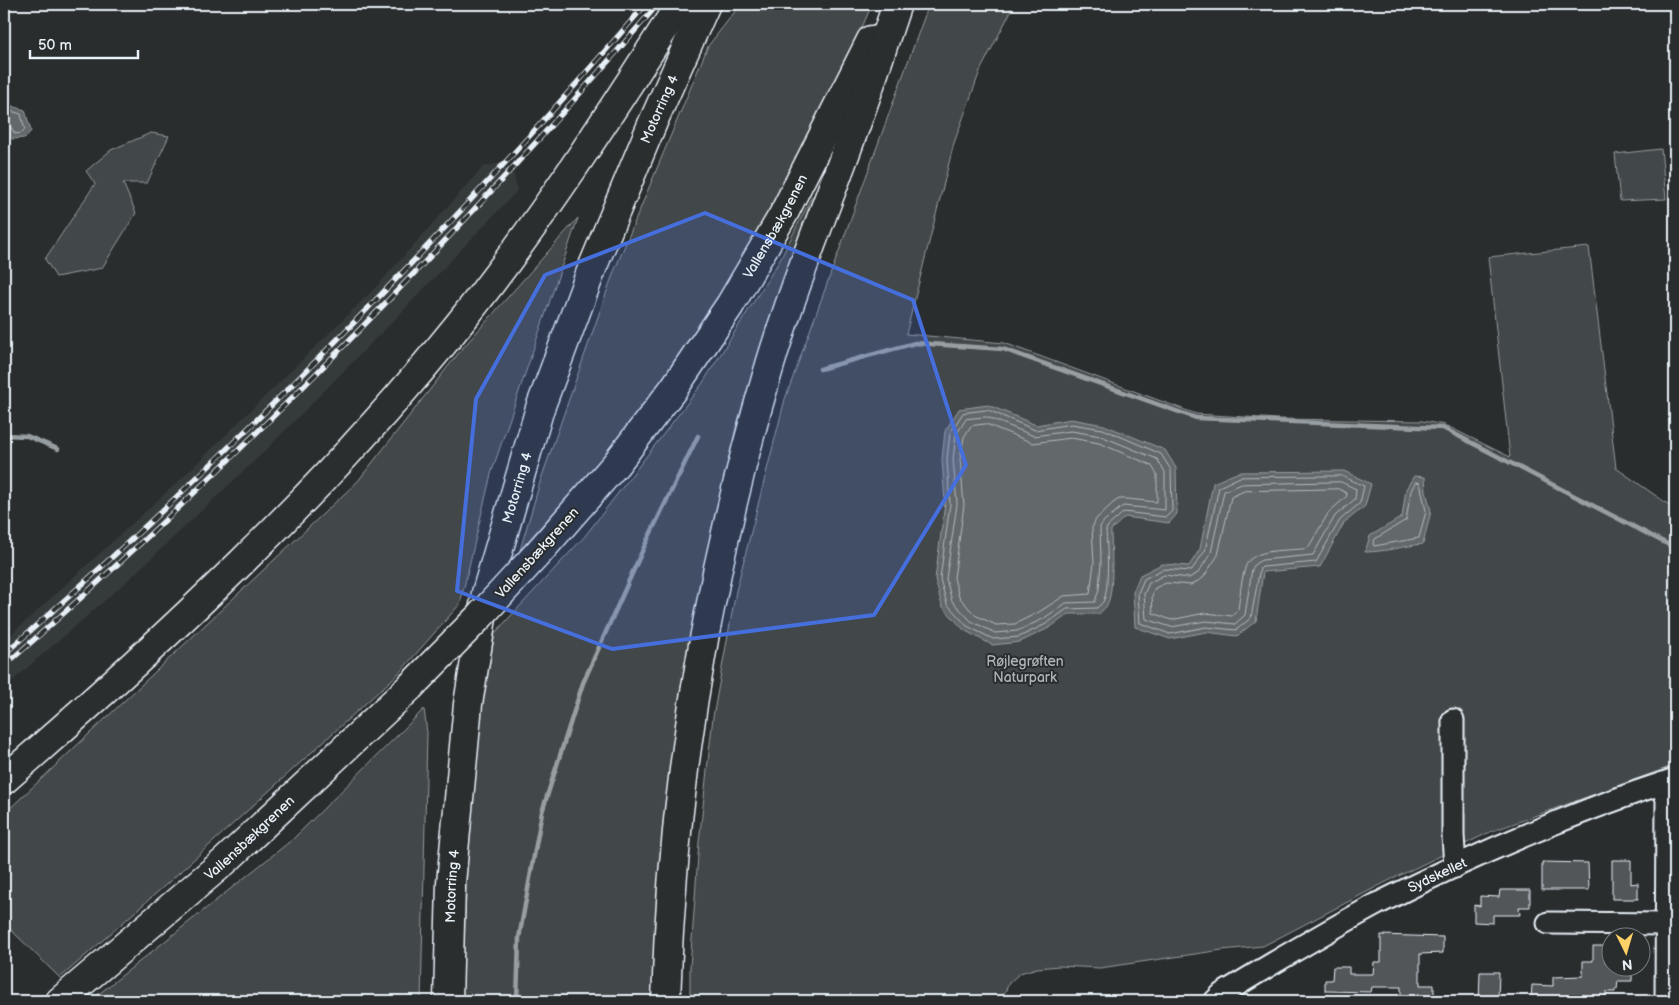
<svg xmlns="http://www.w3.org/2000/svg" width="1679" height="1005" viewBox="0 0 1679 1005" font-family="'Balsamiq Sans',sans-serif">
<rect width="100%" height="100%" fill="#2a2d2e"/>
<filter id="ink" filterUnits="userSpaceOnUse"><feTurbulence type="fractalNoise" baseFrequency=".02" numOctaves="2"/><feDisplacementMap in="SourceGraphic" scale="10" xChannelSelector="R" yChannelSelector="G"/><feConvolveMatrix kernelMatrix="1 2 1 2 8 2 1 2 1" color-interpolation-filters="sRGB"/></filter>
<g filter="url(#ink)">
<!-- built -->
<path fill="#363a3b" d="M500,163L514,175L517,191L397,317L265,451L125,583L4,688V641L183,477L376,287L483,167Z"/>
<!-- green -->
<path fill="#424648" stroke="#959ca0" d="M741,4H872L807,156L667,385L520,550L541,479L613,274L708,46Z
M929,4H1012L1010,13L980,71L954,143L906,334L1004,343L1196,414L1278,419L1422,421L1445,425L1510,457L1488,257L1589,247L1616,468L1675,509V765L1490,832L1386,882L1263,946L1222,950L1100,968L1059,966L1037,968L1020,973L1009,983L1001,1001H690V967L699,842L713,717L736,591L785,399Z
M151,133L169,136L147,183H123L136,213L102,268L56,277L45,259L95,184L86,171L111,150Z
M1661,149L1666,199L1620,201L1615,154Z
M812,196L816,198L777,296L736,427L697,606L676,723L665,815L654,1001H462L469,812L478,731L495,633L585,536L702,384L780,260Z
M578,218L491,474L460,604L399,673L170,881L60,978L4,923V814L358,481L461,350Z
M424,709L427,733L421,1001H90L293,839Z"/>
<!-- water -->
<path fill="#63686b" stroke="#989fa3" d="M9,105L25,110L31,131L25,138L12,139C5,126 0,118 9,105Z
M988,405L1036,425L1071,419L1104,425L1165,450L1176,468L1177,514L1169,523L1125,517L1111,530C1111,547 1115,590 1107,605C1106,608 1101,611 1099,614H1069L1049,628L1020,642L992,645L964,630L942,606L935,579L945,503L942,459L945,431L959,409Z
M1344,471L1371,484L1365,506L1344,523L1320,567L1263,572L1256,621L1237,636L1206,632L1170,639L1135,627L1133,592L1140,575L1162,564L1189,566L1200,549L1213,483L1239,472Z
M1414,476L1425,477L1426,491L1431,511L1423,544C1404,546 1385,552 1365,552L1370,536L1402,517L1406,489Z"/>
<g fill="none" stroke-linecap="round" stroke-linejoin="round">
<!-- shore -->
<path stroke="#b3bac0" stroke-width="1" d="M4,114L11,111L21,114L25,130L22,133L15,134L9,124L4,122
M988,410L1035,430L1071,424L1103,429L1161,454L1171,470L1172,511L1166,517L1124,512L1108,526L1106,530C1107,547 1110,588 1103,602C1102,603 1098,607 1097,608L1067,609L1046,624L1019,637L993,639L967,626L947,604L940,579L950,504L947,459L950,433L963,413Z
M987,417L1034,436L1071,431L1101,436L1157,459L1165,472V510L1123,506L1104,521L1100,527L1101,563L1099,589L1095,602L1066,603L1043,619L1017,631L995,633L971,621L952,601L946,579L957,504L953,459L956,435L966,419Z
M986,424L1033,443L1071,438L1099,443L1151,465L1157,474V502L1127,499H1119L1113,503L1096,519L1092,528L1094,563L1090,594L1064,596L1039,612L1015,624L996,625L975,615L959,597L954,578L964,505L960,459L964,437L971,426Z
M1342,476L1364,486L1360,503L1340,520L1316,562L1263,567L1260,568L1251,618L1236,630L1206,627L1170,634L1140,623L1138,593L1144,579L1163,569L1191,571L1205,551L1219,487L1240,477Z
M1341,482L1356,489L1355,499L1335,516L1313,555L1262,560L1256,563L1252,569L1245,615L1235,624L1206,621L1171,627L1146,619L1144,594L1149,583L1164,575L1189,578L1198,573L1211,553L1224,491L1242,484Z
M1416,482L1420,483L1426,511L1419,538L1374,546L1373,544L1375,539L1406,520L1411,491Z
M1339,489L1346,493L1347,496L1329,512L1308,548C1290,552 1251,546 1245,568C1241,581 1240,596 1238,610L1232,616L1205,613L1171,620L1153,613L1152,596L1155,588L1166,583L1191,585L1203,578L1218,555L1231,497L1244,491Z"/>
<!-- stream -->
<path stroke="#989fa3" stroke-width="4.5" d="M820,369L915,343L1003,349L1196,418L1443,428L1675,548
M4,435L27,436L58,449
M4,999L6,1001
M517,1001L519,938L542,812L583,683L644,547L698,436"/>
</g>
<!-- building -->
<path fill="#535759" stroke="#e8f1f8" d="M1612,860H1631V884L1638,883V899H1612Z
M1542,862L1588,863L1589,890H1542Z
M1500,890H1530V907H1519L1520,915H1493V923L1474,922V905L1480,906V896L1499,897Z
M1381,935L1443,937V953L1420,954V985H1434V999L1424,998V1001H1401V987H1372L1371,992L1325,991V980H1332L1333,967H1349V974H1373L1374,962H1381Z
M1593,946H1606L1605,962H1612V968H1632V981H1618L1617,989H1615V992H1606V1001H1531L1532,985L1553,986V977L1583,976V961H1593Z
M1480,972H1499L1498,1001H1479Z"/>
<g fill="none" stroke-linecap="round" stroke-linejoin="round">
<!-- minor casing -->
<g stroke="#e8f1f8" stroke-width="25">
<g id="minor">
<path d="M1453,720V835L1455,867"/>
<path d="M1661,784L1667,799L1666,1001"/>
<path d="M1548,923L1666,924"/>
<path id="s1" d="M1215,1001L1222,994C1273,963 1325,932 1377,904C1472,856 1574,812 1675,779"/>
</g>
</g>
<!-- highway casing -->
<g stroke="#e8f1f8" stroke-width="31">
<g id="highway">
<path id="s2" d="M540,551L616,464L674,388L730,305L783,215L871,40"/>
<path d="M4,780C166,639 324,492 459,324C540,223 610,114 680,4"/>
<path id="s3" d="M60,1001L225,861L410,687"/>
<path id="s4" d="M448,1001L451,883L468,704L486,593L540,408L593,266L653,122L706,4"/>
<path d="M666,1001C672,789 707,578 767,375C796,275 838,180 871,82C880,56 888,30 897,4"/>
</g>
</g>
<!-- minor -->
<use href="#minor" stroke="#2a2d2e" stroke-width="21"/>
<!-- highway -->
<use href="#highway" stroke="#2a2d2e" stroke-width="28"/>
<!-- rail casing -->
<g stroke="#e8f1f8" stroke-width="5.5">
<path id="rail" d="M4,654C234,453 447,235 646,4
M4,666C238,462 455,240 658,4"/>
</g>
<!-- rail -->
<use href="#rail" stroke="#2a2d2e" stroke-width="4" stroke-dasharray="11" stroke-linecap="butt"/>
<!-- highway-bridge casing -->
<g stroke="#e8f1f8" stroke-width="31" stroke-linecap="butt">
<path id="highway-bridge" d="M410,687L480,616L540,551"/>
</g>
<!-- highway-bridge -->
<use href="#highway-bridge" stroke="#2a2d2e" stroke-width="28"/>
</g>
</g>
<!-- marked area -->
<path fill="#466fde" fill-opacity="0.2" stroke="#466fde" stroke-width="4" stroke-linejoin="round" d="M705,213L913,300L966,465L874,615L612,649L457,591L476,399L545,275Z"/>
<g text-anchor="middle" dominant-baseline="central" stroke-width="4" stroke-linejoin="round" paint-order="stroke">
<!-- street labels -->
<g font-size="14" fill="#e8f1f8" stroke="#2a2d2e">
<text stroke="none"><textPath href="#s4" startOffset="925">Motorring 4</textPath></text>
<text stroke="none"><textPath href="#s2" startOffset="402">Vallensbækgrenen</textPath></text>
<text stroke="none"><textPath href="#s4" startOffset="520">Motorring 4</textPath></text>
<text transform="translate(537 553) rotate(-48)">Vallensbækgrenen</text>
<text stroke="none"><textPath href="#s3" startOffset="250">Vallensbækgrenen</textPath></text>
<text stroke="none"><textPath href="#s1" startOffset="256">Sydskellet</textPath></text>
<text stroke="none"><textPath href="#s4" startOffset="115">Motorring 4</textPath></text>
</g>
<!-- park labels -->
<g font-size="14" fill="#aeb5ba" stroke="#2a2d2e">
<text x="1025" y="661">Røjlegrøften<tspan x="1025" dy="16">Naturpark</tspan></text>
</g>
</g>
<!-- margin -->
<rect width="1679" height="1005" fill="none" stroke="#2a2d2e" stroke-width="20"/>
<rect x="10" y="10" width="1659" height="985" fill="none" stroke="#e8f1f8" stroke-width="2" filter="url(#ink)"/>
<!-- north arrow -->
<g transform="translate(1626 952) rotate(175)"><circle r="24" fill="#2a2d2e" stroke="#767b7f"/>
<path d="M0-4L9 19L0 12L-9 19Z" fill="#ffd166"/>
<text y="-8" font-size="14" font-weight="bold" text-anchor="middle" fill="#e8f1f8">N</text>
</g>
<!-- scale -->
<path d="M30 50v8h108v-8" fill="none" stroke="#e8f1f8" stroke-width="2.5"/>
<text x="38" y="50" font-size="15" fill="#e8f1f8" stroke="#2a2d2e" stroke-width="4" paint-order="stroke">50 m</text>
</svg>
